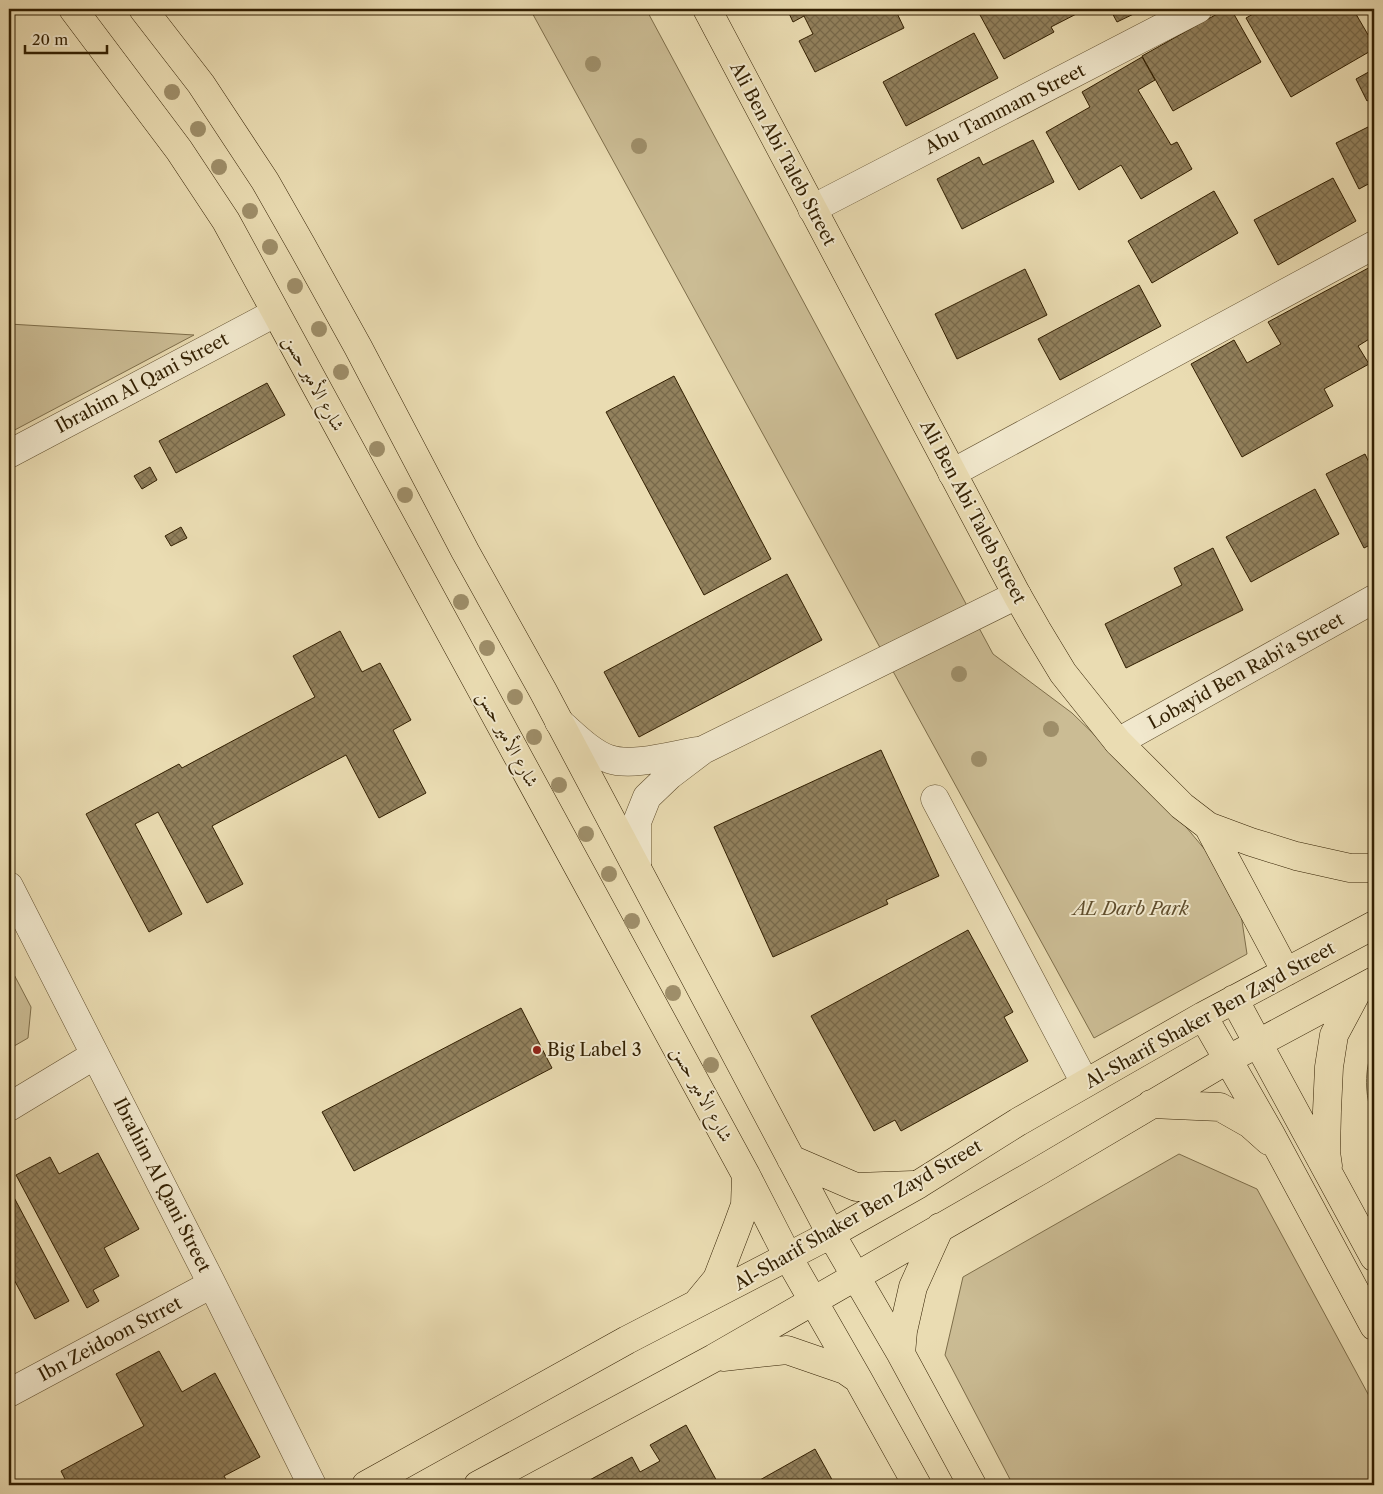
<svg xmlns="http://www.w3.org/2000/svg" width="1383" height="1494" viewBox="0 0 1383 1494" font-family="'Libre Caslon Text',Amiri,serif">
<defs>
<pattern id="building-cross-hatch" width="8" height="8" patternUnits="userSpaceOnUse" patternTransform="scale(1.25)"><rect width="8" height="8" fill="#92815d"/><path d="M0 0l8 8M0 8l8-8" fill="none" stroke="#78694a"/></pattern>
</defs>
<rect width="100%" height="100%" fill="#eadcb2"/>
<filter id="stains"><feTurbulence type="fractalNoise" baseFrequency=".004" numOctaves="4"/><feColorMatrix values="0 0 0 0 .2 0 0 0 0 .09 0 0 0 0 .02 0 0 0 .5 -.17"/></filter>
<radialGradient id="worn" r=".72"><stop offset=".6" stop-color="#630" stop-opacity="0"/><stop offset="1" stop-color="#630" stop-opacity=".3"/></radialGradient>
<!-- park -->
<path fill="#cbbc94" stroke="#7e6e4a" d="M530,9H646L993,654L1072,713L1171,809L1237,888L1247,954L1094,1038Z
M9,324L194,335L9,433Z
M9,965L31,1007L28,1038L9,1049Z
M1372,1049L1374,1054V1125C1366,1094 1363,1080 1372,1049Z
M1179,1154L1257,1189L1374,1405V1485H1013L945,1355L963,1277Z"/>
<!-- building -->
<path fill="url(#building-cross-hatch)" stroke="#321f01" d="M787,9H895L904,28L815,72L799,41L813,34L804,16L793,22Z
M993,9H1086L1051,27L1054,32L1004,59L980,15Z
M1110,9H1144L1117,22Z
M1226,9H1231L1261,62L1173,111L1142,56Z
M1262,9H1353L1374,45V49L1291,97L1246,18Z
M974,33L998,78L906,126L883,82Z
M1142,57L1155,80L1138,90L1171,145L1177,142L1192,169L1141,199L1121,165L1079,190L1046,132L1090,107L1082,92Z
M1374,69V97L1367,101L1356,79Z
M1374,124V181L1359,189L1336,143Z
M1033,140L1054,182L962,229L937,179L979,157L983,165Z
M1333,178L1356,221L1278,265L1254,220Z
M1214,191L1238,233L1152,283L1128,241Z
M1374,265V336L1358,346L1369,364L1324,389L1333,406L1242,457L1191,364L1234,340L1247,363L1281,344L1268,322Z
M1025,269L1047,315L957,359L935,314Z
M1139,285L1161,326L1060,380L1038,339Z
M674,376L771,559L704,595L606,412Z
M267,383L285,415L176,473L159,441Z
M1365,454L1374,473V543L1364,548L1326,474Z
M150,467L157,480L142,489L134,476Z
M1315,489L1339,534L1251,582L1226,537Z
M181,527L187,538L171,546L165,536Z
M1213,548L1243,610L1126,668L1105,624L1182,585L1174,568Z
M787,574L822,640L639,737L604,672Z
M340,631L362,672L380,663L411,720L393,730L426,793L379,818L346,755L212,826L243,884L207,903L158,812L135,824L182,914L149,932L86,814L179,764L182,768L315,697L293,656Z
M881,750L939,876L886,900L888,904L773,957L714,827Z
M968,930L1013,1012L1004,1017L1028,1061L901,1131L895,1120L874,1131L811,1016Z
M521,1008L552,1068L354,1171L322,1112Z
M98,1153L139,1229L104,1248L119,1276L93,1290L99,1301L87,1308L16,1175L50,1157L59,1174Z
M9,1188L69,1301L35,1319L10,1272L9,1273Z
M159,1351L182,1392L215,1373L260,1457L224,1476L229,1485H68L61,1471L144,1426L116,1374Z
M686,1425L719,1485H588L586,1482L632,1457L640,1472L660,1461L650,1445Z
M815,1449L835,1485H751Z"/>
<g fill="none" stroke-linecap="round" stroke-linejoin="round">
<!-- minor casing -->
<g stroke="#604e2d" stroke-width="29">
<path id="minor" d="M812,209L1198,9
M9,454L275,313
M952,473L1374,245
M559,722C573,734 591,753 609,759C631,767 673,755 697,751
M1118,742L1374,599
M935,799L1085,1083
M637,867V822L647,797L670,775L703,750L1017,595
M9,886L212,1284L312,1485
M9,1107L95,1055
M9,1393L212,1284"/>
</g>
<!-- major casing -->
<g stroke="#321f01" stroke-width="29">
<path id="major" d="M73,9L179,150L226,221L746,1175L788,1257L858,1379L917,1485
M143,9L201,84L265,181L302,246L358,347L465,551L543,691L831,1234L901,1354L972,1485
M707,9L1017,595L1037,630L1063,673L1118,742L1182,806L1208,826L1251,842L1296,856L1350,868H1374
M1208,826L1286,972
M1234,999L1374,1257
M1203,1016L1270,1133L1374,1326
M1151,1104L1220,1107L1250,1124L1269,1141
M791,1159L856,1187L913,1185
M1328,1166L1326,1152L1327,1111L1329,1067L1334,1035L1358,990
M698,1302L717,1279L737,1227L745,1205L746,1175
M901,1354L903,1331L913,1287L940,1227
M723,1357L787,1350L845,1370L858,1379
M366,1485L627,1340L818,1241L919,1184L1018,1122L1203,1016L1374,925
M478,1485L714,1358L1041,1170L1227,1060L1374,981"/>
</g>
<!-- minor -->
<use href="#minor" stroke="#f1e8cd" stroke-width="28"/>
<!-- major -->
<use href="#major" stroke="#eadcb2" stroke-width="28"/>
</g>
<!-- trees -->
<g fill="#9e8e69">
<circle cx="593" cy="64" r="8"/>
<circle cx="172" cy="92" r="8"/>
<circle cx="198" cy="129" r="8"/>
<circle cx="639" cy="146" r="8"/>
<circle cx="219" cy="167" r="8"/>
<circle cx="250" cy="211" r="8"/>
<circle cx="270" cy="247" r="8"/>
<circle cx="295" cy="286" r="8"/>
<circle cx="319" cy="329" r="8"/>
<circle cx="341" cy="372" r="8"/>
<circle cx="377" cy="449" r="8"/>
<circle cx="405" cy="495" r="8"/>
<circle cx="461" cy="602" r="8"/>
<circle cx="487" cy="648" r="8"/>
<circle cx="959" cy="674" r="8"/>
<circle cx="515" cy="697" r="8"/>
<circle cx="1051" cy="729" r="8"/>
<circle cx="534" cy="737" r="8"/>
<circle cx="979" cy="759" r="8"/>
<circle cx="559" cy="785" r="8"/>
<circle cx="586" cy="834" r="8"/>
<circle cx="609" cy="874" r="8"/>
<circle cx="632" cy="921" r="8"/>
<circle cx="673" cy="993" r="8"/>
<circle cx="711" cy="1065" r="8"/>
</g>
<!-- markers -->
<circle fill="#8f2418" stroke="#f1e8cd" stroke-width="2" cx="537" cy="1050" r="5"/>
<g text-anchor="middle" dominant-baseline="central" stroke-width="4" stroke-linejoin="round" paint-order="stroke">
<!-- street labels -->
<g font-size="18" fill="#321f01" stroke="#f1e8cd">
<text transform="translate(1005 109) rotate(-27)">Abu Tammam Street</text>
<text transform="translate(783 154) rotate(62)">Ali Ben Abi Taleb Street</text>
<text transform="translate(142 383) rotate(-28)">Ibrahim Al Qani Street</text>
<text transform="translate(314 383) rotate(61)">شارع الأمير حسن</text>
<text transform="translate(973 512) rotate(62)">Ali Ben Abi Taleb Street</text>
<text transform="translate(1246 671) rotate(-29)">Lobayid Ben Rabi'a Street</text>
<text transform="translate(508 739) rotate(61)">شارع الأمير حسن</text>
<text transform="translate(1210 1015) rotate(-29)">Al-Sharif Shaker Ben Zayd Street</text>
<text transform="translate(702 1094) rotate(61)">شارع الأمير حسن</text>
<text transform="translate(162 1185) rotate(63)">Ibrahim Al Qani Street</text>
<text transform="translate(858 1215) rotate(-30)">Al-Sharif Shaker Ben Zayd Street</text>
<text transform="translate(110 1339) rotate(-28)">Ibn Zeidoon Strret</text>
</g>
<!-- park labels -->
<g font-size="18" font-style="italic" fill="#604e2d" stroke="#f1e8cd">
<text x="1131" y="909">AL Darb Park</text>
</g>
<!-- poi labels -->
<g font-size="18" fill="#321f01" stroke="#f1e8cd" text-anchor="start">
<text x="547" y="1050">Big Label 3</text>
</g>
</g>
<!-- margin -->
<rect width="1383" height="1494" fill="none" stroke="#eadcb2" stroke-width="30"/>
<rect x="10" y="10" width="1363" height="1474" fill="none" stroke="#321f01" stroke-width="2.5"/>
<rect x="15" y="15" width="1353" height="1464" fill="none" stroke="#321f01"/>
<!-- scale -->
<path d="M25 45v8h82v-8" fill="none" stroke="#321f01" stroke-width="2.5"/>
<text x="32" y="45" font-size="15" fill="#321f01" stroke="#f1e8cd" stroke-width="4" paint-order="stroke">20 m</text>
<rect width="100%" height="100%" filter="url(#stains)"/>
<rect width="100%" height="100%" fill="url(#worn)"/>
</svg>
